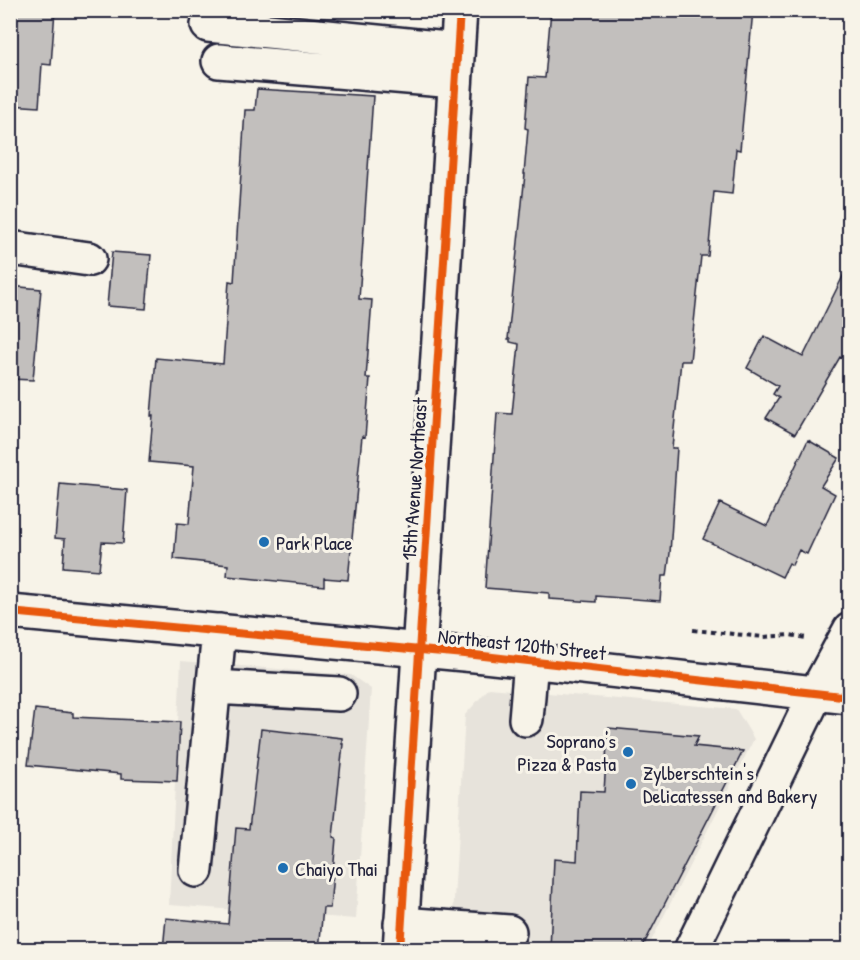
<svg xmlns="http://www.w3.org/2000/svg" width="860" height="960" viewBox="0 0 860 960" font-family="'Patrick Hand',sans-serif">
<rect width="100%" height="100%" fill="#f7f3e8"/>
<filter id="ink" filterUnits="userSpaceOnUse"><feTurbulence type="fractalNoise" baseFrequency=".0167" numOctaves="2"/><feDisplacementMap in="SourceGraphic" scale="12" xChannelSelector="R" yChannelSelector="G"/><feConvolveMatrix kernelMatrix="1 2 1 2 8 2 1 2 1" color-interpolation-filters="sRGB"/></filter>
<g filter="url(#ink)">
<!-- built -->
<path fill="#e7e3db" d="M181,661L351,675L371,689L356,919L169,905Z
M489,688L736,709L754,739L647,949L451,950L465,715Z"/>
<!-- building -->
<path fill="#c2bfbd" stroke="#22223b" stroke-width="1.5" d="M10,10H55L51,65L42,64L39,107L10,105Z
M551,10H753L740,150L736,149L732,194L714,192L708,256H701L690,361H681L672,448H677L670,553L667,576H662L660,601L596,596V602L549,599V593L485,588L497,413L512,414L519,344L510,342V339H508L525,174H524L528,129L525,128L529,77L545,78Z
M257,89L373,96L359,299L372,300L366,378H370L365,437L362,436L348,580L324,578V586L227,576L228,565L174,559L177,523L189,524L194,466L149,462L153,416H151L156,358L223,364L229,281L234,282L245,110H255Z
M112,252L151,255L146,309L107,306Z
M849,264V362L840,357L795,434L766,418L779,398L773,394L778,386L747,368L764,336L803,357Z
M10,286L41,289L33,380L10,379Z
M808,440L839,458L821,486L835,494L807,554L799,550L792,565L789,563L782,577L703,539L720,503L767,526Z
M60,484L127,490L123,543L102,542L99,570L63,567L65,539L55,538Z
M35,709L73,713V717L180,722L177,781L121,779V774L28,765Z
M608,728L699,736L694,746L743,751L641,950H550L554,859L577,861L580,791L604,792Z
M261,729L342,738V744H343L333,837L336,838L330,908H323L319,950H163L166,918L228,924L236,828L249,829Z"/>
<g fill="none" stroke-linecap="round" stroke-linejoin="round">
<!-- minor casing -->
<g stroke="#22223b" stroke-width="38">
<path id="minor" d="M208,25L457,50
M219,61L455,81
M10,248L89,259
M10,612L475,655L850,697
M214,687L339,694
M526,719L531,661
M196,870L219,631
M401,924L509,932
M691,950L816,693L850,630"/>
</g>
<!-- major casing -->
<g stroke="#22223b" stroke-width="38">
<path id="major" d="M400,950L460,10"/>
</g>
<!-- path -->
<path stroke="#22223b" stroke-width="4" stroke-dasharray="4.5 4.5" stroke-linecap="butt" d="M693,630L764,637L790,635L806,638"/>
<!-- minor -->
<use href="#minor" stroke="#f7f3e8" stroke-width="33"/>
<!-- major -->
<use href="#major" stroke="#f7f3e8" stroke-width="33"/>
<!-- cycleway casing -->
<g stroke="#f7f3e8" stroke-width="11">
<path id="cycleway" d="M10,612L475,655L850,697
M400,950L460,10"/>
</g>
<!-- cycleway -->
<use href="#cycleway" stroke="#e8590c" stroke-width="8"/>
</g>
</g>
<!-- markers -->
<g fill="#1f6fb2" stroke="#f7f3e8" stroke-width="2">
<circle cx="264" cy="542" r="6"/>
<circle cx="628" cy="752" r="6"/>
<circle cx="631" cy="784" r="6"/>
<circle cx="283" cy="868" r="6"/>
</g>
<g text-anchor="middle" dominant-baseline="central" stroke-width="6" stroke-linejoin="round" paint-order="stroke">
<!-- street labels -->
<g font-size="20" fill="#22223b" stroke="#f7f3e8">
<text transform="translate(414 479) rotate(-86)">15th Avenue Northeast</text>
<text transform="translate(522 644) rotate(6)">Northeast 120th Street</text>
</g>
<!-- poi labels -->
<g font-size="20" fill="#22223b" stroke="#f7f3e8" text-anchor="start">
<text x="276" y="542">Park Place</text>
<text x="616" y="740" text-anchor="end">Soprano's<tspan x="616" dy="23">Pizza &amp; Pasta</tspan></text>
<text x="643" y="772">Zylberschtein's<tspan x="643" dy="23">Delicatessen and Bakery</tspan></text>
<text x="295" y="868">Chaiyo Thai</text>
</g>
</g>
<!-- margin -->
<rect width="860" height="960" fill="none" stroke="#f7f3e8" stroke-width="36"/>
<rect x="18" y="18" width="824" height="924" fill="none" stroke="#22223b" stroke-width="2" filter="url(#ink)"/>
</svg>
